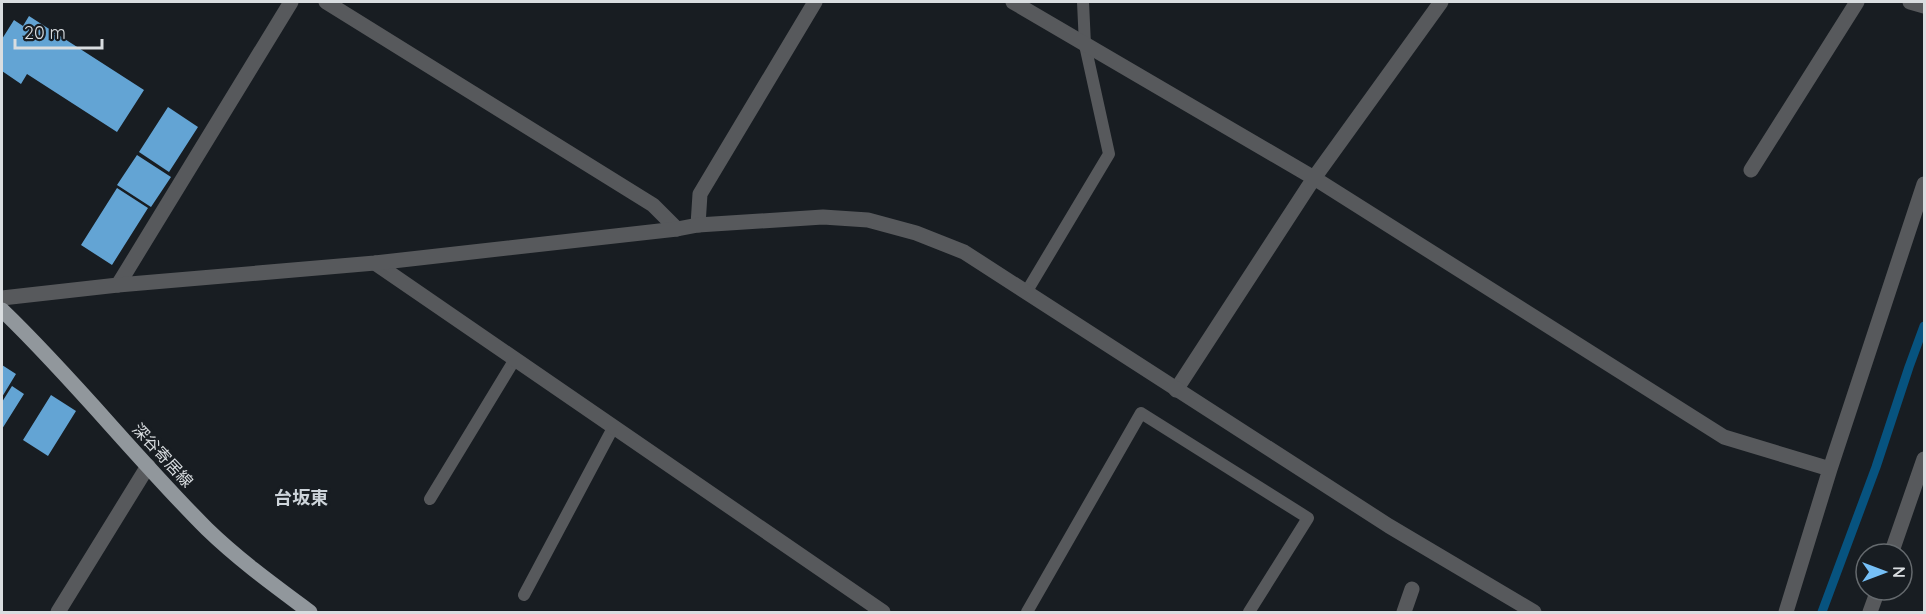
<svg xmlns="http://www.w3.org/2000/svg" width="1926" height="614" viewBox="0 0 1926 614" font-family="Quicksand,'Noto Sans JP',sans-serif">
<rect width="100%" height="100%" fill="#181d22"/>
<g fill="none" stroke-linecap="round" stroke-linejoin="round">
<!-- stream -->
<path stroke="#07537f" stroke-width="9" d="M1822,612L1876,467L1909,367L1924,326"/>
</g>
<!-- building -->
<path fill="#63a4d4" d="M29,16L144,90L117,132L27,74L21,84L2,71V39L14,20L23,26Z
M168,107L198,127L169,172L139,152Z
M137,155L171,177L151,207L117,185Z
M117,188L148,208L112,265L81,245Z
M2,365L16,374L2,397Z
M12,386L24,394L2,429V402Z
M51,395L76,411L48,456L23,440Z"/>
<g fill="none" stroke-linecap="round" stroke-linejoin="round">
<!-- service -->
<path stroke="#57595c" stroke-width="12" d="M1027,291L1109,154L1085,45L1083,2
M430,499L515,359
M524,595L614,426
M1027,612L1141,413L1308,518L1249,612"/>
<!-- minor -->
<path stroke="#57595c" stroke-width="15" d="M326,2L653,205L677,229
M1013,2L1314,178L1724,437L1830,469
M1910,2L1924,6
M1751,170L1857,2
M698,225L700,194L815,2
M375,263L883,612
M118,285L291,2
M1176,390L1314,178L1441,2
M1891,554L1924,459
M58,612L148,466
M1404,612L1412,589
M1786,612L1830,469L1924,184
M1870,612L1878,590"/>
<!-- tertiary -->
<path stroke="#57595c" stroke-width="15" d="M2,298L118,285L375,263L677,229L698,225L823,217L868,220L916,233L964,252L1389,526L1534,612"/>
<!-- primary -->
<path stroke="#91979c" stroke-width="15" d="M2,310C74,379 136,458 207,529C239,560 275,586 310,612"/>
</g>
<g text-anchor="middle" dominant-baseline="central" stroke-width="6" stroke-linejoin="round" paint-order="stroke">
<!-- street labels -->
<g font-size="16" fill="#d9dde0" stroke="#181d22">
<text transform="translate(163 455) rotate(47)">深谷寄居線</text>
</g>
<!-- neighbourhood labels -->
<g font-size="18" font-weight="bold" fill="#cdd4da" stroke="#181d22">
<text x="301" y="497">台坂東</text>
</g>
</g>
<!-- border -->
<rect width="1926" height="614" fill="none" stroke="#d9dde0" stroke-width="6"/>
<!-- north arrow -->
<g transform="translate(1884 572) rotate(90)"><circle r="28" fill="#181d22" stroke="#656a6e" stroke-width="1.5"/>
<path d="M0-4.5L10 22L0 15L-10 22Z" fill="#76c0f7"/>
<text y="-9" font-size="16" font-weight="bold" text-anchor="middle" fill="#d9dde0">N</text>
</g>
<!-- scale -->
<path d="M15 39v9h87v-9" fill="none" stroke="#d9dde0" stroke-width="3"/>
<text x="24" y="39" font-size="18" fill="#d9dde0" stroke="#181d22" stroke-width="4.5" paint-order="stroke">20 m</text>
</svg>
